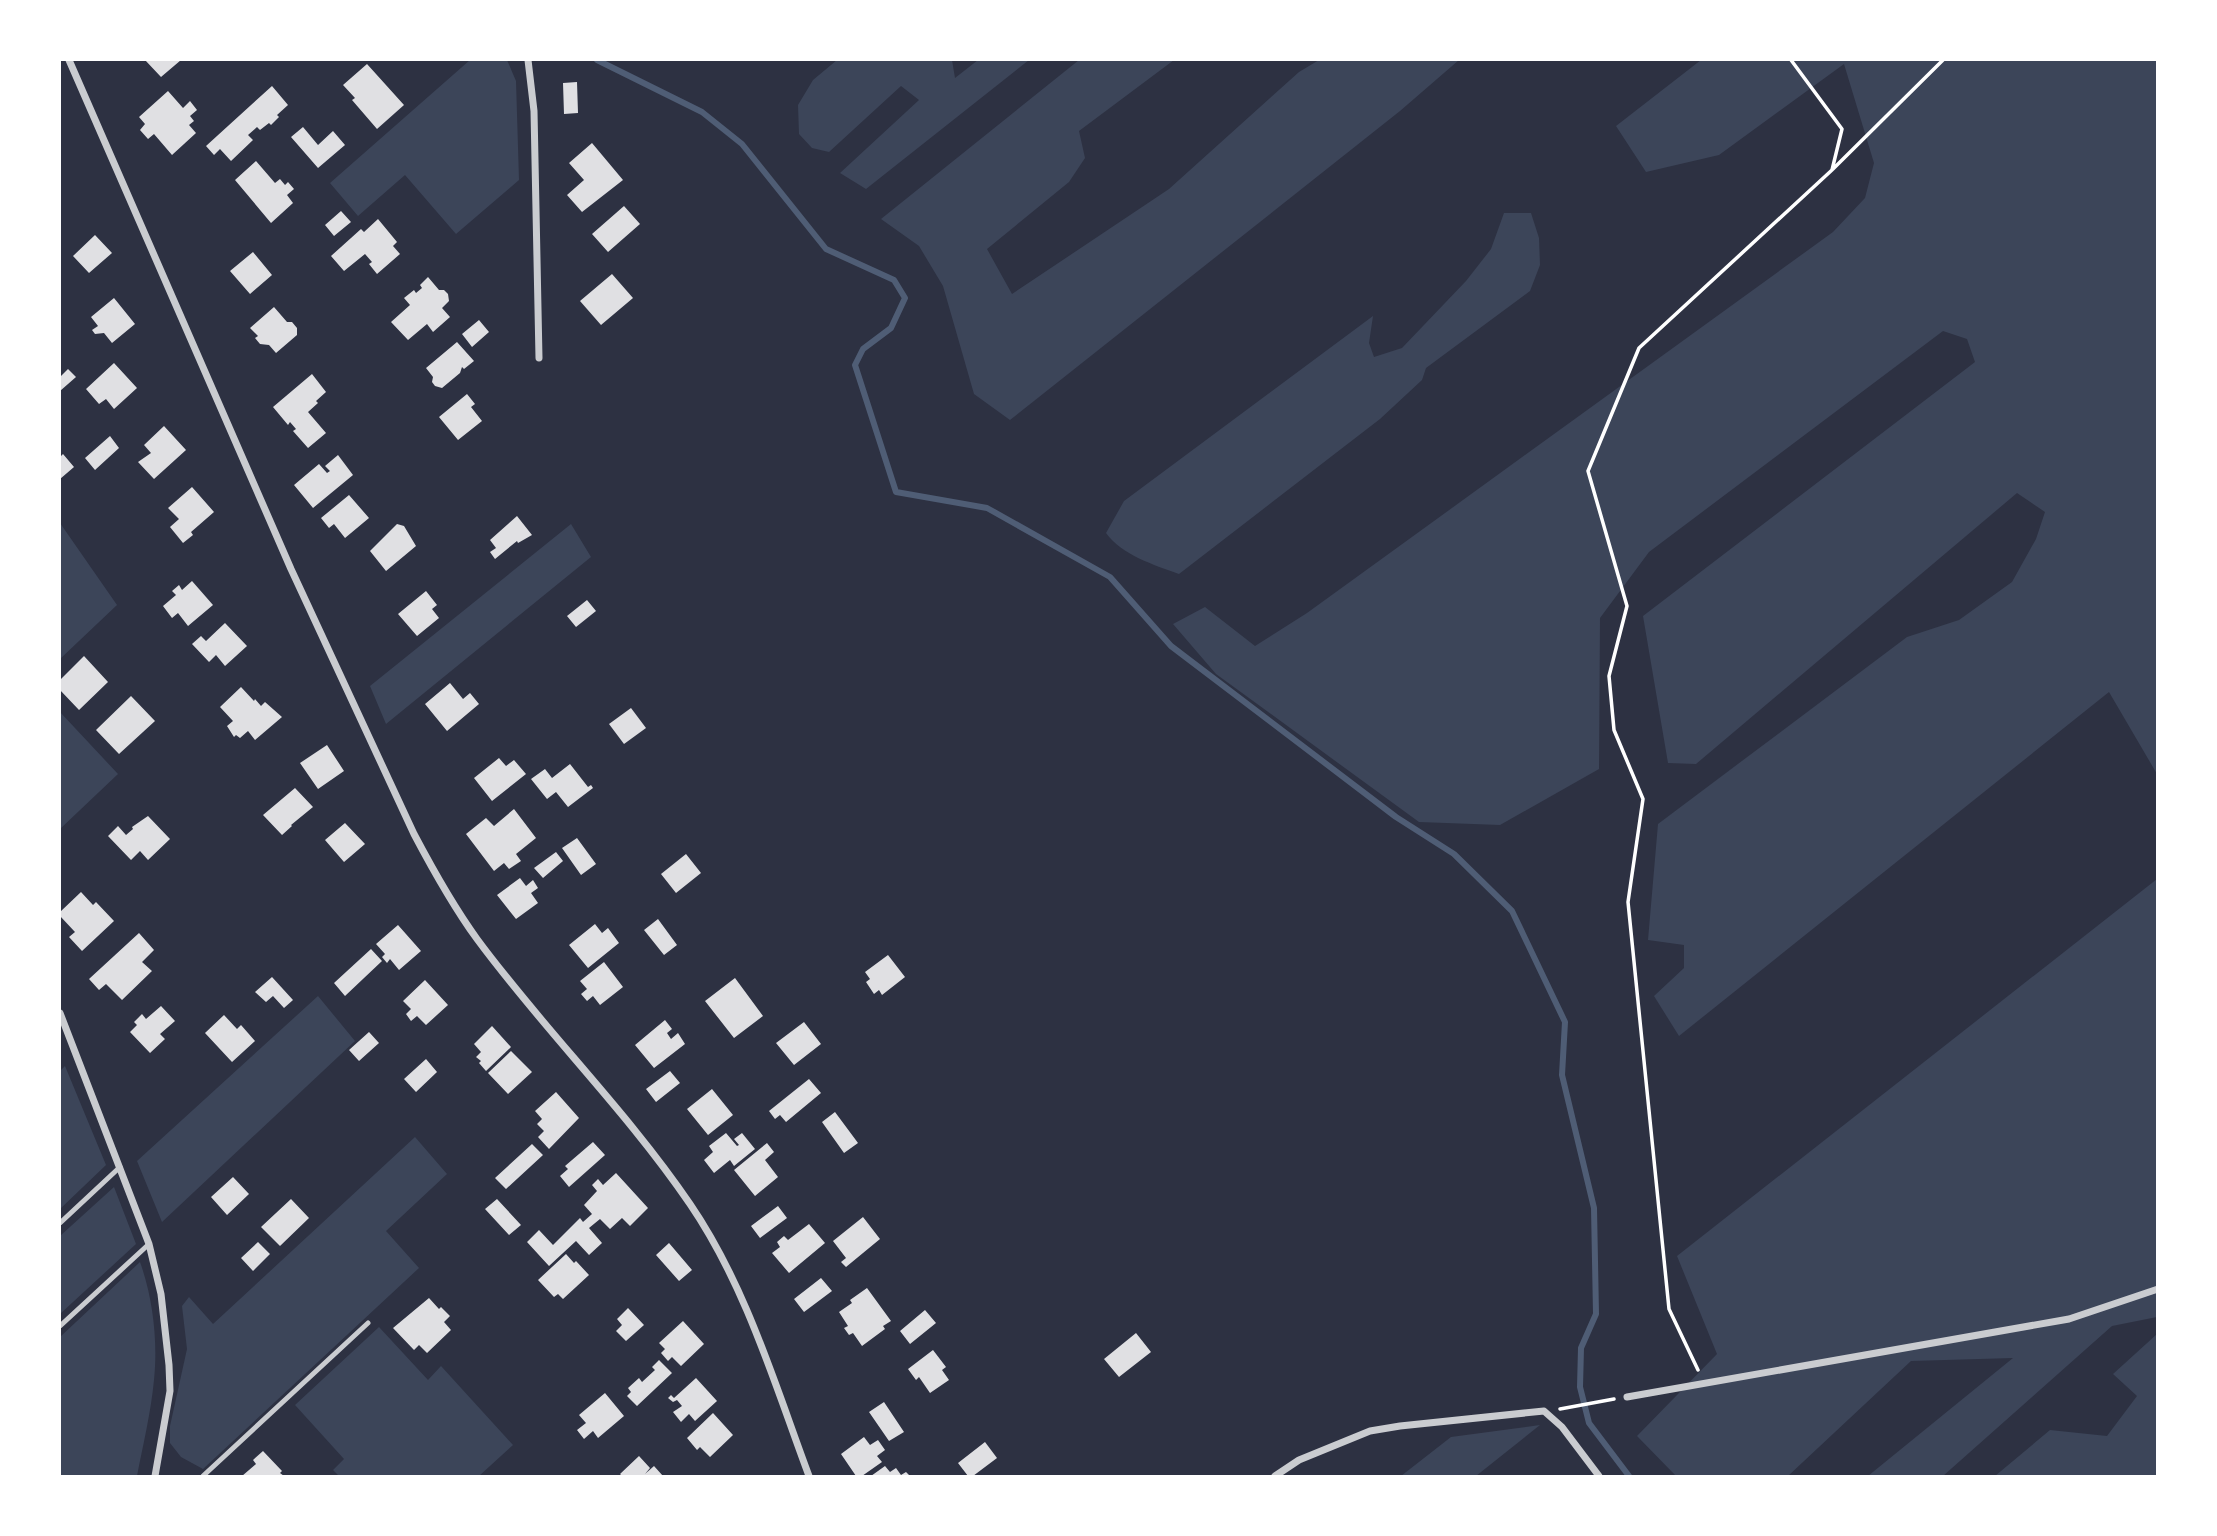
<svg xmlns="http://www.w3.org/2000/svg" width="2217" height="1536" viewBox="0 0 2217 1536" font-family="Manrope,sans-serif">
<rect width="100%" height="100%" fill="#2d3142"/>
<!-- green -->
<path fill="#3c4559" d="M470,60H507L516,81L519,180L456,234L405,175L358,216L330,183Z
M837,60H952L955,78L978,60H1029L866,189L840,173L919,100L901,86L829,152L812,148L799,134L798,105L813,80Z
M1079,60H1174L1079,131L1085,158L1069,182L987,249L1012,294L1169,189L1299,72L1319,60H1459L1400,111L1010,420L974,394L943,286L919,246L881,219Z
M1701,60H2157V774L2109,692L1679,1036L1654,996L1684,968V945L1648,940L1658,824L1907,637L1959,620L2012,582L2036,539L2045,512L2017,493L1696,764L1668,763L1643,616L1975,362L1967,339L1943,331L1649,552L1600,618L1599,769L1500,825L1419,822L1216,674L1173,624L1205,607L1255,646L1307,613L1833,232L1865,198L1874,163L1844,64L1719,155L1646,172L1616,126Z
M1504,213H1531L1539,238L1540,265L1530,291L1426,368L1422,380L1380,419L1179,574C1154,565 1122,555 1106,533L1124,501L1373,316L1369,343L1374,357L1402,348L1466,281L1491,249Z
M60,523L117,605L60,659Z
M571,524L591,557L386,724L370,686Z
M60,712L118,774L60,829Z
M2157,879V1317L2112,1326L1943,1476H1868L2013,1358L1911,1361L1788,1476H1676L1637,1436L1717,1354L1677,1256Z
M318,996L355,1041L162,1222L137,1161Z
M65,1066L106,1165L60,1209V1071Z
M415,1137L447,1174L386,1231L419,1268L203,1469L181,1457L170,1443V1426L187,1349L182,1306L189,1297L213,1324Z
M114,1187L136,1244L60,1314V1236Z
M140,1262C153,1298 158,1342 154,1380C151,1412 143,1445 137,1476H60V1337Z
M379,1327L428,1380L441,1366L513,1445L479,1476H339L333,1470L344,1459L295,1405Z
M2157,1334V1476H1995L2050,1430L2107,1436L2137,1396L2113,1374Z
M1540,1425L1476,1476H1401L1451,1437Z"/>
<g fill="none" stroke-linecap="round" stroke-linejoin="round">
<!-- stream -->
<path stroke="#4f5d75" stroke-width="6" d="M597,60L702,112L742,144L826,249L894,280L905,298L891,328L863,349L855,365L896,492L987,508L1110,577L1171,646L1396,817L1454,854L1512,911L1565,1022L1562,1075L1594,1208L1596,1314L1581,1348L1580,1387L1589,1423L1629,1476"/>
</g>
<!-- building -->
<path fill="#e0e0e3" d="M145,60H181L161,77Z
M367,64L404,105L377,129L352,100L355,98L343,85Z
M577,82L578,113L564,114L563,83Z
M272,86L288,105L277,115L279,117L271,125L269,123L260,130L257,127L248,135L253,140L231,161L220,149L214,155L206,146Z
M168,91L183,108L190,101L197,110L190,116L194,121L189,125L196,133L172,155L154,134L148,139L140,130L145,124L139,117Z
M303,127L318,145L333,131L345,145L318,168L291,137Z
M592,143L623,180L582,212L567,195L584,180L569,163Z
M256,161L275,183L280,179L285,185L288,182L294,189L287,195L293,203L271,223L235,180Z
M624,206L640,224L608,252L592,234Z
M341,211L351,222L334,236L325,225Z
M378,219L397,242L393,246L400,254L377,274L369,264L372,262L365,254L344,271L331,256L361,229L364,232Z
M95,235L112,253L89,273L73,256Z
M253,252L272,275L250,294L230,271Z
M612,274L633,298L601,325L580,301Z
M428,277L439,290H444L448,294L449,301L442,308L450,317L433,332L427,324L408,340L391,322L410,305L404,298L414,290L416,293L422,288L420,285Z
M114,298L135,324L112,343L104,333L95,334L92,330L98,326L91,317Z
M274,307L287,322H292L297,328V335L276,353L269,345L260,344L255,338L258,336L250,328Z
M479,320L489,332L472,347L462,334Z
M457,342L474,361L464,369L462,367L460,373L442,388L435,386L432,382L433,377L426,368Z
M114,363L137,388L114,409L106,399L99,404L86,389Z
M68,369L76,377L60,391V377Z
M312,374L326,392L316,401L318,403L308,412L326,433L308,448L293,431L296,429L290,422L288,425L273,407Z
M467,394L475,404L471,407L482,421L458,440L439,417Z
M164,426L186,450L154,479L138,462L151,453L144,445Z
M110,436L119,448L95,470L85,458Z
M63,454L74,467L60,479V457Z
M338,455L353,475L313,508L294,485L319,464L327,473L330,471L325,466Z
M192,487L214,512L191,532L193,535L183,543L170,527L179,519L168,508Z
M349,495L369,518L345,538L334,524L329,528L321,518Z
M517,516L532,535L518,543L517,541L495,559L490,552L496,548L490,540Z
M397,524L404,526L416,546L386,571L370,551Z
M192,581L213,605L188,626L178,613L172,618L163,606L176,595L172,591L179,585L182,590Z
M426,591L437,605L432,609L439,618L417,636L398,614Z
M587,600L596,611L576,627L567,616Z
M225,623L247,646L225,666L216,655L209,662L192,644L201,636L206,641Z
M84,656L108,682L79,710L60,690V680Z
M450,683L463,699L470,693L479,704L447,731L425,704Z
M241,687L254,701L255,699L261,706L265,702L282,717L255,740L248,731L240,738L236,735L234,737L227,726L233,721L220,707Z
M131,696L155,721L119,754L96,730Z
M631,708L646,728L624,744L609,724Z
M327,745L344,771L318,789L300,763Z
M499,758L506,766L514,760L526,774L492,801L474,778Z
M570,764L588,787L591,785L593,788L568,807L556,792L547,799L531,779L545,769L552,778Z
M295,788L313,807L291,825L292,826L282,835L263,815Z
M514,809L536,838L516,854L521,861L509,869L504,863L494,871L466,834L486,818L494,826Z
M148,816L170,839L148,860L140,851L131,860L108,836L118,826L126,835L133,829L132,827Z
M345,823L365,844L344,862L325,840Z
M577,838L596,864L581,875L562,848Z
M556,852L563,861L543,878L534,868Z
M686,854L701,873L676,893L661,874Z
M520,878L526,886L533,880L538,888L531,893L538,903L516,919L497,895Z
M81,892L93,905L96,902L114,921L82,951L69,937L75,932L60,916V912Z
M658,919L677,945L664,955L644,930Z
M595,924L602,933L608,928L619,943L588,968L569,945Z
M398,925L421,951L399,970L390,959L387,963L382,957L385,954L376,944Z
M139,933L154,950L142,962L152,971L122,1000L106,984L99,990L89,979Z
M371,949L382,961L345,996L334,983Z
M888,955L905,977L882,995L879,990L874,994L866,982L870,979L865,972Z
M604,962L623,987L600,1005L593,996L587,1001L581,994L587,989L580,981Z
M272,977L293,1000L284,1008L273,996L266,1002L255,992Z
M735,978L763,1016L734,1038L705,1001Z
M425,980L448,1005L426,1025L417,1016L411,1021L406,1014L411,1009L403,1001Z
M161,1006L175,1021L160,1034L165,1039L150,1053L130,1032L137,1025L134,1022L142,1014L146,1019Z
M224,1015L237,1029L241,1025L255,1041L232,1062L205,1033Z
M665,1020L672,1029L667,1033L671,1039L678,1033L685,1044L654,1068L635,1045Z
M804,1022L821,1044L794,1065L776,1043Z
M492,1026L511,1047L486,1071L479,1063L481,1061L476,1057L481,1052L474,1044Z
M369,1032L379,1043L359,1061L349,1050Z
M511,1051L532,1072L508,1094L488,1073Z
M426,1059L437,1072L416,1092L404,1079Z
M670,1071L680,1083L656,1102L646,1089Z
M809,1079L821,1093L786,1122L780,1115L775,1119L769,1111Z
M712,1089L733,1115L708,1135L687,1109Z
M556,1092L579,1118L549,1149L538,1137L544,1131L537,1124L542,1119L535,1111Z
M835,1112L858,1143L844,1153L822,1122Z
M726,1133L737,1146L739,1145L734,1139L742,1133L755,1149L734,1166L730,1160L714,1173L704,1160L713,1152L709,1146Z
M593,1142L605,1155L569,1187L560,1176L568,1169L565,1166Z
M767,1143L774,1152L765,1160L778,1177L755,1196L734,1170Z
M532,1144L543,1155L506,1189L495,1178Z
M616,1173L648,1208L630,1226L622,1218L610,1229L600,1219L589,1228L602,1243L589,1255L576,1241L549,1266L527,1242L539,1230L553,1245L580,1218L583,1222L592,1214L584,1205L597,1191L592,1185L598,1179L603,1185Z
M233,1177L249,1194L227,1215L211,1197Z
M291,1199L309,1218L280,1246L261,1227Z
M497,1199L521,1225L509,1235L485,1209Z
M778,1206L787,1218L760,1238L751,1226Z
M863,1217L880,1239L846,1267L841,1262L846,1258L833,1241Z
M809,1224L825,1243L789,1273L772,1253L780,1247L777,1242L784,1236L788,1240Z
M258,1242L270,1254L253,1271L241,1258Z
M669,1243L692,1270L679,1281L656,1255Z
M566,1254L574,1263L576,1261L589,1275L563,1299L558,1294L554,1297L538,1280Z
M821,1278L832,1291L804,1312L794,1299Z
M867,1288L891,1321L883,1326L885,1329L862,1346L853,1333L849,1335L844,1328L848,1326L839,1312L852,1303L850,1300Z
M429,1298L439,1309L441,1307L450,1316L444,1322L451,1330L427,1353L419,1345L414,1350L393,1328Z
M628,1308L644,1325L626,1341L616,1331L622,1325L617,1319Z
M925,1310L936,1323L910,1344L900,1331Z
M683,1321L704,1344L681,1366L672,1357L668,1361L661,1353L665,1349L659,1343Z
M1136,1333L1151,1352L1119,1377L1104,1359Z
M933,1350L946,1367L942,1370L949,1380L930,1393L919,1377L916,1380L908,1369Z
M659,1360L672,1373L637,1406L627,1396L631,1392L628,1388L639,1378L642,1382L655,1370L652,1367Z
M696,1378L717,1401L695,1421L689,1414L681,1422L673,1412L682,1406L677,1400L673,1402L668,1398L671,1395L674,1398Z
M605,1393L624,1416L598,1438L593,1431L584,1439L577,1430L586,1423L579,1415Z
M884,1402L904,1432L889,1441L869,1412Z
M713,1413L733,1435L710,1457L700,1447L697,1450L687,1438Z
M864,1437L870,1445L878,1440L885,1450L877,1456L882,1462L862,1476H856L841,1454Z
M985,1442L997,1458L973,1476H968L958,1463Z
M263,1451L282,1471L280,1473L284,1476H242L256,1464L253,1460Z
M639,1456L650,1468L645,1474L654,1466L663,1476H622L620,1474Z
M885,1466L890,1472L896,1468L901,1475L906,1472L910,1476H871Z"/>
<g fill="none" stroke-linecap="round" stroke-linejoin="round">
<!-- path -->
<path stroke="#fff" stroke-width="3.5" d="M1833,169L1943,60
M1698,1370L1669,1309L1628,902L1643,799L1614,730L1609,676L1627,606L1588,471L1639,348L1832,170L1842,129L1791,60
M1560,1409L1614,1399"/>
<!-- service -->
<path stroke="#caccd0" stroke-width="5" d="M60,1223L120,1167
M60,1326L149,1244
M203,1476L368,1323"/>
<!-- minor -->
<path stroke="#caccd0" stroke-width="7" d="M69,60L291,569L414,834C433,870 453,906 477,939C544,1030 626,1110 690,1204C746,1286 775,1385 809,1476
M528,60L534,111L539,358
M60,1013L149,1244L161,1294L169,1365L170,1391L155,1476
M1627,1397L2069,1319L2158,1289
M1275,1476L1299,1460L1370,1431L1400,1426L1544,1411L1562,1427L1599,1476"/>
</g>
<!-- border -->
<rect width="2217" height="1536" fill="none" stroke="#ffffff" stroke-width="122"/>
</svg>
